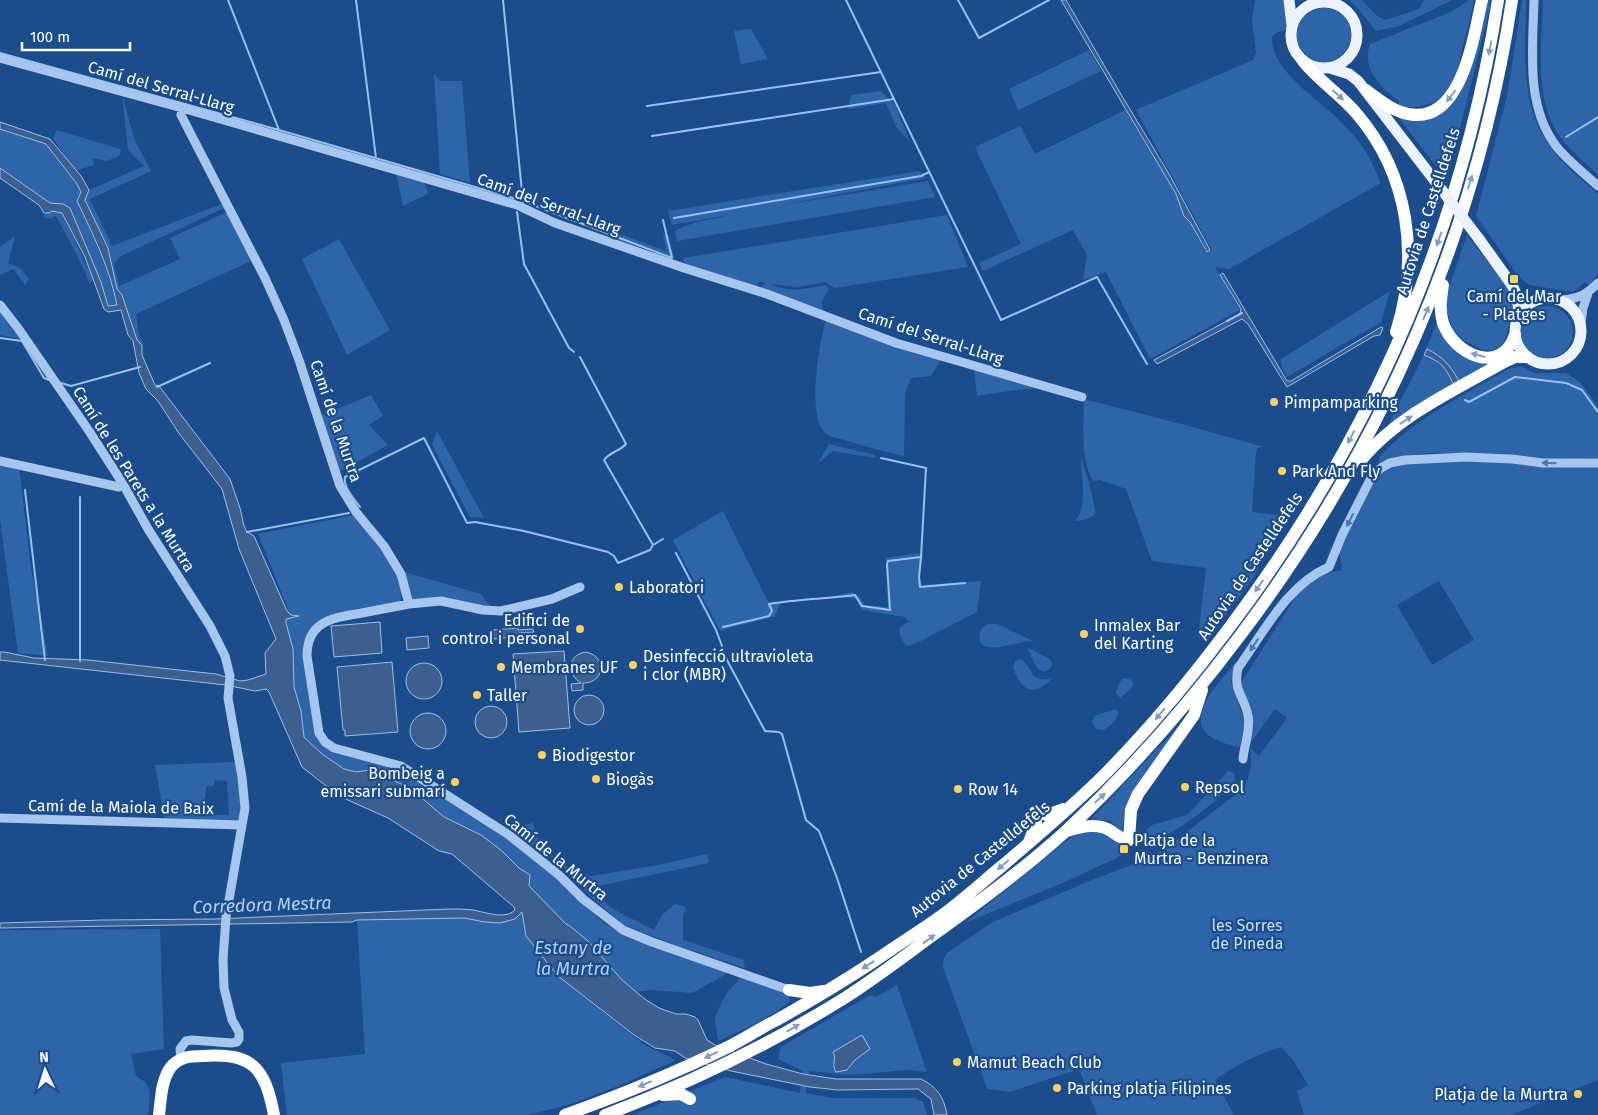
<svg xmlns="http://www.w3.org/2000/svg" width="1598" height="1115" viewBox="0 0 1598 1115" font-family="'Fira Sans',sans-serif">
<rect width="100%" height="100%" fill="#1b4c8b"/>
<!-- green -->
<path fill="#2e65a9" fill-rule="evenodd" d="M1255,0H1284L1287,26L1286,29L1276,33L1272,36C1270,69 1314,96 1335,116C1343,124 1352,133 1359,142C1369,154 1374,168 1381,183L1229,269L1215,267L1240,310L1150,359L1106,272L1083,280L1087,255L1073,230L983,271L979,263L1021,244L975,147L1020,126L1035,154L1125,110L1176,194L1205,252L1212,250L1136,110L1253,60L1256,53L1252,20Z
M1349,0H1362L1377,16L1385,20L1419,9L1424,0H1452L1399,26L1376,31L1356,6Z
M1469,0H1474C1471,17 1466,33 1462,50C1459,61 1458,78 1451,88C1439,105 1419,109 1399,106V101C1381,88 1361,68 1370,44L1451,12Z
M1487,0H1490L1489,12L1447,180L1398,117L1448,108Z
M1522,0H1526C1526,47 1519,101 1547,142C1560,163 1580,178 1598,194V274L1589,285L1585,282L1573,292L1529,285L1519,277L1476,216L1507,96Z
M1543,0H1598V175C1581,158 1562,145 1552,123C1535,89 1542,37 1543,0Z
M1297 35a27 27 0 1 1 54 0a27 27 0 1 1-54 0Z
M751,29L768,59L741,64L734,31Z
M1089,50L1101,71L1018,110L1009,89Z
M434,74L440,81H462L470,183L440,174Z
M881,91L895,105L910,142L897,128L886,103L848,109L851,95Z
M122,94L134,138L151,171L90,199L112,246L224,203V208L119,257L114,264L119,286L180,259L170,238L227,212L253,260L136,314L139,335L144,345L137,340L122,295L117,289L108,248L85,200L89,190L144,166L128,150Z
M0,129L46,144L77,184L81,192L77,201C94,235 107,269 118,305L108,307L101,282L70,208L63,204L50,203L0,168Z
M57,130L120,149L121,150L119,156L107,161L92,158L94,165L75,171L53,138Z
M920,171L926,178L777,206L928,181L935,197L677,241L675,231C692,221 711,220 729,215L672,225L668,211Z
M396,173L424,181L428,194L403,206Z
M52,211L62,213L93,279L90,284L77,255L56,216L51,219L43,217L44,213H49Z
M947,215L968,267L834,288L825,282L799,287L770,284C788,293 807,289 826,285L829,289L821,303L824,312L762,290V286L766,283L758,282L756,288L685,265L683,258Z
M617,233L666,251L663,233L669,236L674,258L618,240Z
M1467,235L1510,291L1513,302L1506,339L1500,346L1492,351L1480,349L1462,339L1453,330L1447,312V293Z
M15,236L8,263L20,268L29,279L25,285L13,269L0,275V247Z
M339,239L390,330L347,355L302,259Z
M1390,291L1381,322L1287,377L1282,368L1281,359Z
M1521 332a26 26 0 1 1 52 0a26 26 0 1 1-52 0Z
M0,312L21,339L0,335Z
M826,319L941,359L931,376L911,378L905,393L904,456C883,452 862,445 841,439C837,438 831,437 827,434C805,420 820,340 826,319Z
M1438,320C1456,347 1459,364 1496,362L1387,427L1420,363Z
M1518,367H1523L1534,373H1566L1581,383L1598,407V458L1548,459L1498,453H1429L1398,457L1379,466V458C1410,421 1466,394 1508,369Z
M974,369L1042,388L1015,390L977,396Z
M371,395L383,416L369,425L388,445L339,472L320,416Z
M1084,399L1189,426L1264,447L1257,448V452H1256L1252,512L1285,516L1286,519L1253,578L1209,638H1198L1206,568L1152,561L1126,489L1100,480L1093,481C1080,460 1084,424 1084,399Z
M437,431L484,518L470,517L432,445Z
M829,444L875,455V458L833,451L818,463Z
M1081,457C1086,476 1093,492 1095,512C1092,520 1082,520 1075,521C1088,507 1081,475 1081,457Z
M1465,460L1598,466V1080L1511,1115H1304L1297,1091L1308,1085L1293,1060L1281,1047C1258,1054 1235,1065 1215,1080L1234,1115H1097L1079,1069L1010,1092L987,1089L943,967L944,958L947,953L993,922L1087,882L1136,863L1163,850L1244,788C1251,775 1252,762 1250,748L1259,756L1287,718L1275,709L1251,742L1254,725L1241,683L1298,593L1321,574L1342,570L1339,549L1376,475L1406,462ZM1439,581L1474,640L1432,665L1397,605Z
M0,463L19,466L31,568L48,656L18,653L0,520Z
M723,511L768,602L780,604L775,616L720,631L673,540Z
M354,515C369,533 413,578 399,603L324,618L308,632L303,646L317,730L321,742L398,768L498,831L552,873L604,923L632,939L728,973L692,993L653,990L636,992L622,980L570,926L566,924L529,886L530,875L519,868L502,851L481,835L444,817L410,788L370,770L356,772L344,769L322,754L304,737L301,711L294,687L293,649L286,623V619L297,616L291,615L287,611L288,609L258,534Z
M919,553L923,556L920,576L922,585L981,581L977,612L913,645L906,646C900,635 893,628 909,622L905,617L862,610L856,599L835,596L852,592L860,597L864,605L888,607L886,558Z
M404,572L481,594L488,604L493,608L445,597L411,600Z
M988,624H997L1035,642C1031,641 1027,641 1023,642C1013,643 974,658 980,633C981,628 984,626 988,624Z
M1027,648L1033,650L1050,659L1052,664L1050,669L1043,672L1037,668Z
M1021,659C1034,669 1029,682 1051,679C1033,700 1019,687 1013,667L1015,661Z
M1236,662L1231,681L1245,724L1239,748C1230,745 1214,741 1207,734C1186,714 1223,678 1236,662Z
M1125,678L1132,680L1133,684L1131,689L1120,698L1116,693C1118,686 1118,681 1125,678Z
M1116,709L1118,712C1117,720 1111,727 1103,730L1096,729L1092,722L1094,716Z
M1188,716L1126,808L1122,831L1110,821L1091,819Z
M235,762C240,780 246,805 237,821H165L155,765ZM215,780L227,781L229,815H204L206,787L214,786Z
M1228,771L1234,773L1235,780C1227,795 1167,841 1150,841L1144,832L1152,825L1187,815Z
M533,823L537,837L559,863L591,876L658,865L707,854L709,863L588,888L613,909L654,930L662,915L675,904L686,907L683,916V940L743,960L745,968L675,945L622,924L589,895L559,863L524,839L515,827Z
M1090,830C1109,833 1114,838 1126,852L1117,858L1060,884L965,923L1075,834Z
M522,911L526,936L558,976L646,1046L676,1060L621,1085L571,1104L528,1115H287L281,1063L365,1054L357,920L464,918L485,922L500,923L515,919Z
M160,929L164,1049L131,1054L136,1076L145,1082L150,1091L148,1115H0V930Z
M741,977L789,995L790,1001C769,1019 744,1029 718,1041L715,1017L726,994Z
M897,985L927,1072L908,1070L850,1075L809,1071L806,1093L832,1098H915L923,1102L927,1115H632L725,1077L800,1093L803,1071L778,1059L781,1047L870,995L876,997Z"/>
<!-- water -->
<path fill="#3c5f8d" stroke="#99c1ef" d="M1061,0H1066L1122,96L1169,174L1210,250L1207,252L1190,222L1184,216L1176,194Z
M0,122L50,139L81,176L89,190L85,200L108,248L117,289L122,295L137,340L142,345V355L155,385L159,386L230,479L240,508L244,526L247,532L254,536L287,611L291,615L299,616L286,619V623L293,649L294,687L301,711L304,737L322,754L344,769L356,772L370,770L410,788L444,817L481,835L502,851L519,868L530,875L529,886L566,924L570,926L588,941L622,980L646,1000L659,1008L676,1014H686L695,1017L698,1020L707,1040L715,1045L766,1064L803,1074L836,1079H921C937,1087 944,1097 947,1115H934L931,1099L918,1089L838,1090L810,1087L731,1071L685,1058L675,1051L655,1048L634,1035L558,976L526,936L522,912L515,919L500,923L485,922L464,918L357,920L352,922L0,928V923L103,920L215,919L449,909C457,909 465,909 473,910C485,912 505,920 515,910L514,907L452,854L439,851L388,818L339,796L302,767L269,692L266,689L255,691L226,685L0,660V652H4L34,658L88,660L216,674L240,681L248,680L266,674L265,653L276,639L239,549L222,489L178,432L158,401L146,389L139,373L133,341L128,335L121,310L108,312L104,309L85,257L62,213L52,211L49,213H44L39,205L0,178V168L50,203L63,204L70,208L101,282L108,306L117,305C110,269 93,234 77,201L81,192L77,184L46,144L0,129Z
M1223,273L1287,381H1291L1381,327L1383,328L1380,335L1374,336L1287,387L1248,324L1242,319L1157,364L1154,360L1240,314L1241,309L1220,275Z
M1427,349C1443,357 1450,365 1459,381L1454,385C1445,367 1443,363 1424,355Z
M380,622L382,653L334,657L331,626Z
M518,628V630L533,629L534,632L519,633V636L494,639L493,630Z
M428,636L429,648L407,650L406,638Z
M564,651L570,728L519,732L513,654Z
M586,652C608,657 605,683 583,683V690L572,691L571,684L581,683C566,674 568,654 586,652Z
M392,662L398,732L345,736V730H343L337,667Z
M406 681a18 18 0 1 1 36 0a18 18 0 1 1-36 0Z
M574 710a15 15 0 1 1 30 0a15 15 0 1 1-30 0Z
M475 722a16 16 0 1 1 32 0a16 16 0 1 1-32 0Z
M410 731a18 18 0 1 1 36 0a18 18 0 1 1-36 0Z
M862,1035L870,1049L855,1060L847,1070L836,1072C831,1065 837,1059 833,1052Z"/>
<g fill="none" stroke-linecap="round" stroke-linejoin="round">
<!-- stream -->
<path stroke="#99c1ef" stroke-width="2" d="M228,0L279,130
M356,0L376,158
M503,0L523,202
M846,0L1001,320L1097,277L1147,364
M958,0L979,38L1049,0
M0,53L279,130L520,200L672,258L663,220
M647,106L881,72
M652,136L894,99
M1566,137L1598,117
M517,212L524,264L569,348L574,352
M674,218L921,176L929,172
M1227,321L1242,313
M0,338L22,341L44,378L49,380
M580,357L626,444C620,451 610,452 604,460L653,545
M61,383L71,386L140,367
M157,387L210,363
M1465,400L1469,402L1515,377L1566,383L1582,390L1598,412
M881,458L926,468L921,557
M25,490L45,660
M360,507C354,499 343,487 345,477L424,438L467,523L475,522L524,531L608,552L614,556L618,563L650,550L653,545L663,539
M247,532L349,513
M676,553L716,630L728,662L765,731L779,732L782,734L806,820L819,831L837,878L861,952
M723,627L769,616L772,611L769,604C797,599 826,599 855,595L862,606L890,610L887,564L888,561L921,557L919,577L920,587L965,583
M80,661V497"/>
<!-- minor -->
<path stroke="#a6c6ed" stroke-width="9" d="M1534,0C1533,48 1525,105 1556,146C1568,161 1584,173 1598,186
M0,58L182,108L517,205L555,223L684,268L767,294L896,343L1082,397
M182,108L181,115L265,278L284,320L299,360L340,486L356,512L384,546L401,574L409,604C393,607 378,610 362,613C334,618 307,620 307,656L319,733L325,742L334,748L401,766L442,792L509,835L559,875L583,899L623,930L652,942L789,990
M1561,300C1578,299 1586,295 1598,283
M0,305L18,328L89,431L123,484L148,529L210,626L225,656L230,676L228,698L242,777L245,808L226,917L223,960L224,988L232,1020L239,1032V1039L237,1042L231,1043L192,1040L186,1041L180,1049L181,1059
M1581,323L1583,308L1588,293
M0,461L119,487L123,484
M409,604L441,601L483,610L501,611L552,599L580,587
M1243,759C1244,745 1251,730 1248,716C1244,695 1233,692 1238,668C1264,632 1287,585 1329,567L1342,535L1372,476L1381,468L1390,463L1405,460L1466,457L1512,459L1543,463H1598
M0,818L241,825"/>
<!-- major -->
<path stroke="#ecf3ff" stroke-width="11" d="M1289,0L1292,25
M1291 35a33 33 0 1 1 66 0a33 33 0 1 1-66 0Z
M1330,68L1349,74L1358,81L1435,181
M1479,239L1512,285L1517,296L1519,314
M1515 331a33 33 0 1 1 66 0a33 33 0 1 1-66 0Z"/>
<!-- highway -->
<path stroke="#fff" stroke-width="12" d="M1303,61C1319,81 1341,95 1357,114C1409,175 1420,257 1396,332
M1366,90C1377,98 1388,108 1401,112C1461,133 1473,38 1482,0
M1443,285C1441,298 1439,310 1443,323C1454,355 1501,376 1515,335
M1362,459C1399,415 1455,390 1504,362L1515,357H1527
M1067,831C1080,827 1098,822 1111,831C1117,835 1121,839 1129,840L1131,810L1138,794L1194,715L1202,690
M1029,842L1036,824L1035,812L1047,815L1063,809
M789,990L810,993L824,991
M663,1095L681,1094L690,1099
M159,1115C161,1100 161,1080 171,1067C179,1057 191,1056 202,1056C253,1052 265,1068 274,1115
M565,1115C621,1095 675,1073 728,1047C744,1039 759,1029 775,1021C816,998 853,976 892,949C911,936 931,924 949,910C967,896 985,880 1002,866C1037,836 1073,806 1105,774C1150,728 1191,679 1229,628C1370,441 1462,231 1498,0
M605,1115C688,1084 767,1046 843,999C873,980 901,959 929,938C976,904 1023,870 1066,831C1131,770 1189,704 1242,633C1383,446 1477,232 1512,0"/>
<!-- major-bridge -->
<path stroke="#ecf3ff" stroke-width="11" d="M1435,181L1479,239"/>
</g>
<!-- one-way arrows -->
<defs><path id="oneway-solid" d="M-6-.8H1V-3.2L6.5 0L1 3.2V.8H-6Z" transform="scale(1.25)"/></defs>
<g fill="#829dbf">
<use href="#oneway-solid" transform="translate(1490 48) rotate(101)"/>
<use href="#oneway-solid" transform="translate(1338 95) rotate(42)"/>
<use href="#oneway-solid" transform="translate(1451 96) rotate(127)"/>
<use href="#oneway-solid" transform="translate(1470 182) rotate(-73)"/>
<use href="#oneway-solid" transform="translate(1439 239) rotate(109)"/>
<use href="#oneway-solid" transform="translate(1426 313) rotate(-67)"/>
<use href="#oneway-solid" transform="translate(1478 355) rotate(-165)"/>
<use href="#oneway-solid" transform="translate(1406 420) rotate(-33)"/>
<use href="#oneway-solid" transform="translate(1351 437) rotate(118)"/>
<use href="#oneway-solid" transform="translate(1259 586) rotate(125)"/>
<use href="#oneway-solid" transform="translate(1160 714) rotate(130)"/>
<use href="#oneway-solid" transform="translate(1100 798) rotate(-43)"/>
<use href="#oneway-solid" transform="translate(1003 865) rotate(140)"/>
<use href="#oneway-solid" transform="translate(929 939) rotate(-36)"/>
<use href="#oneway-solid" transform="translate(868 965) rotate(146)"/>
<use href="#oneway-solid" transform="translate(793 1028) rotate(-30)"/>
<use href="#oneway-solid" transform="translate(711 1055) rotate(155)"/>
<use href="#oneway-solid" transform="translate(645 1084) rotate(157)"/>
</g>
<g fill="#4c77ad">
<use href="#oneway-solid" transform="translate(1549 463) rotate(-179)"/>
<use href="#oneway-solid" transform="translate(1350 520) rotate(117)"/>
<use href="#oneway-solid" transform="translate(1254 645) rotate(124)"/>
</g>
<!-- markers -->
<g fill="#fed163" stroke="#1b4c8b" stroke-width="2">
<rect x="1509" y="274" width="10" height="10" rx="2.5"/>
<circle cx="1274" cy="402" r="5"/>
<circle cx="1282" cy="471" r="5"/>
<circle cx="619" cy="587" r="5"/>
<circle cx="580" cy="629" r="5"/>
<circle cx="1084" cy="634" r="5"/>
<circle cx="633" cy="665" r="5"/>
<circle cx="501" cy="667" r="5"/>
<circle cx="477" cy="695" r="5"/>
<circle cx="542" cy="755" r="5"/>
<circle cx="596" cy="779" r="5"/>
<circle cx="455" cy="782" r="5"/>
<circle cx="1185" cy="787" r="5"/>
<circle cx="958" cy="789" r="5"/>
<rect x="1119" y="844" width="10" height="10" rx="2.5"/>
<circle cx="957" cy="1062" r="5"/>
<circle cx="1057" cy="1088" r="5"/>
<circle cx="1578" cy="1094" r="5"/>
</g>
<g text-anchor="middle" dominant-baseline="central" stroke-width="4.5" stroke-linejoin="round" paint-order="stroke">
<!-- street labels -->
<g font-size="16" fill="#fff" stroke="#1b4c8b">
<text transform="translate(161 87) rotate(16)">Camí del Serral-Llarg</text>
<text transform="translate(549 204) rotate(20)">Camí del Serral-Llarg</text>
<text transform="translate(1428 211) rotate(-72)">Autovia de Castelldefels</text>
<text transform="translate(931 336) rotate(18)">Camí del Serral-Llarg</text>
<text transform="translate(336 421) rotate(71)">Camí de la Murtra</text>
<text transform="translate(134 479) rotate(58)">Camí de les Parets a la Murtra</text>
<text transform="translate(1250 566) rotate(-56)">Autovia de Castelldefels</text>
<text transform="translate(121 807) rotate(1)">Camí de la Maiola de Baix</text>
<text transform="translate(556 857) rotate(39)">Camí de la Murtra</text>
<text transform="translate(980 859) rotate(-39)">Autovia de Castelldefels</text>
</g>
<!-- poi labels -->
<g font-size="16" fill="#fff" stroke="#1b4c8b" text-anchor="start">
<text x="1514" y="296" text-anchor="middle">Camí del Mar<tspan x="1514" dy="18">- Platges</tspan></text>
<text x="1284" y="402">Pimpamparking</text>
<text x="1292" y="471">Park And Fly</text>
<text x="629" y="587">Laboratori</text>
<text x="570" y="620" text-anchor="end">Edifici de<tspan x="570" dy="18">control i personal</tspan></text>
<text x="1094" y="625">Inmalex Bar<tspan x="1094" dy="18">del Karting</tspan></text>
<text x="643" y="656">Desinfecció ultravioleta<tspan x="643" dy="18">i clor (MBR)</tspan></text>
<text x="511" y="667">Membranes UF</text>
<text x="487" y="695">Taller</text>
<text x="552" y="755">Biodigestor</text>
<text x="445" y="773" text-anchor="end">Bombeig a<tspan x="445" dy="18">emissari submarí</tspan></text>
<text x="606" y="779">Biogàs</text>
<text x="1195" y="787">Repsol</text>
<text x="968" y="789">Row 14</text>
<text x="1134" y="840">Platja de la<tspan x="1134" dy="18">Murtra - Benzinera</tspan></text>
<text x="967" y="1062">Mamut Beach Club</text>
<text x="1067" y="1088">Parking platja Filipines</text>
<text x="1568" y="1094" text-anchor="end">Platja de la Murtra</text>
</g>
<!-- park labels -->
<g font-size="16" fill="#cbe0f9" stroke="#1b4c8b">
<text x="1247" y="925">les Sorres<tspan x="1247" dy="18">de Pineda</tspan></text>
</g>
<!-- water labels -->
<g font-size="18" font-style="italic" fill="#b2d0f4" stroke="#1b4c8b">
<text transform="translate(262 905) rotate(-2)">Corredora Mestra</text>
<text x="573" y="948">Estany de<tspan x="573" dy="21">la Murtra</tspan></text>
</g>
</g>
<!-- north arrow -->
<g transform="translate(45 1070) rotate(356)" stroke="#1b4c8b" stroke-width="4" paint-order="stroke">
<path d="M0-4L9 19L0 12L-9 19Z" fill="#ffffff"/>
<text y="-8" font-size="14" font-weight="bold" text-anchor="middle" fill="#ffffff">N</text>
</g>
<!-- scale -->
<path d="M22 42v8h108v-8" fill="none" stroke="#ffffff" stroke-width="2.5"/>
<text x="30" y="42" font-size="15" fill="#ffffff" stroke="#1b4c8b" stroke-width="4" paint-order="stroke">100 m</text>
</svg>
